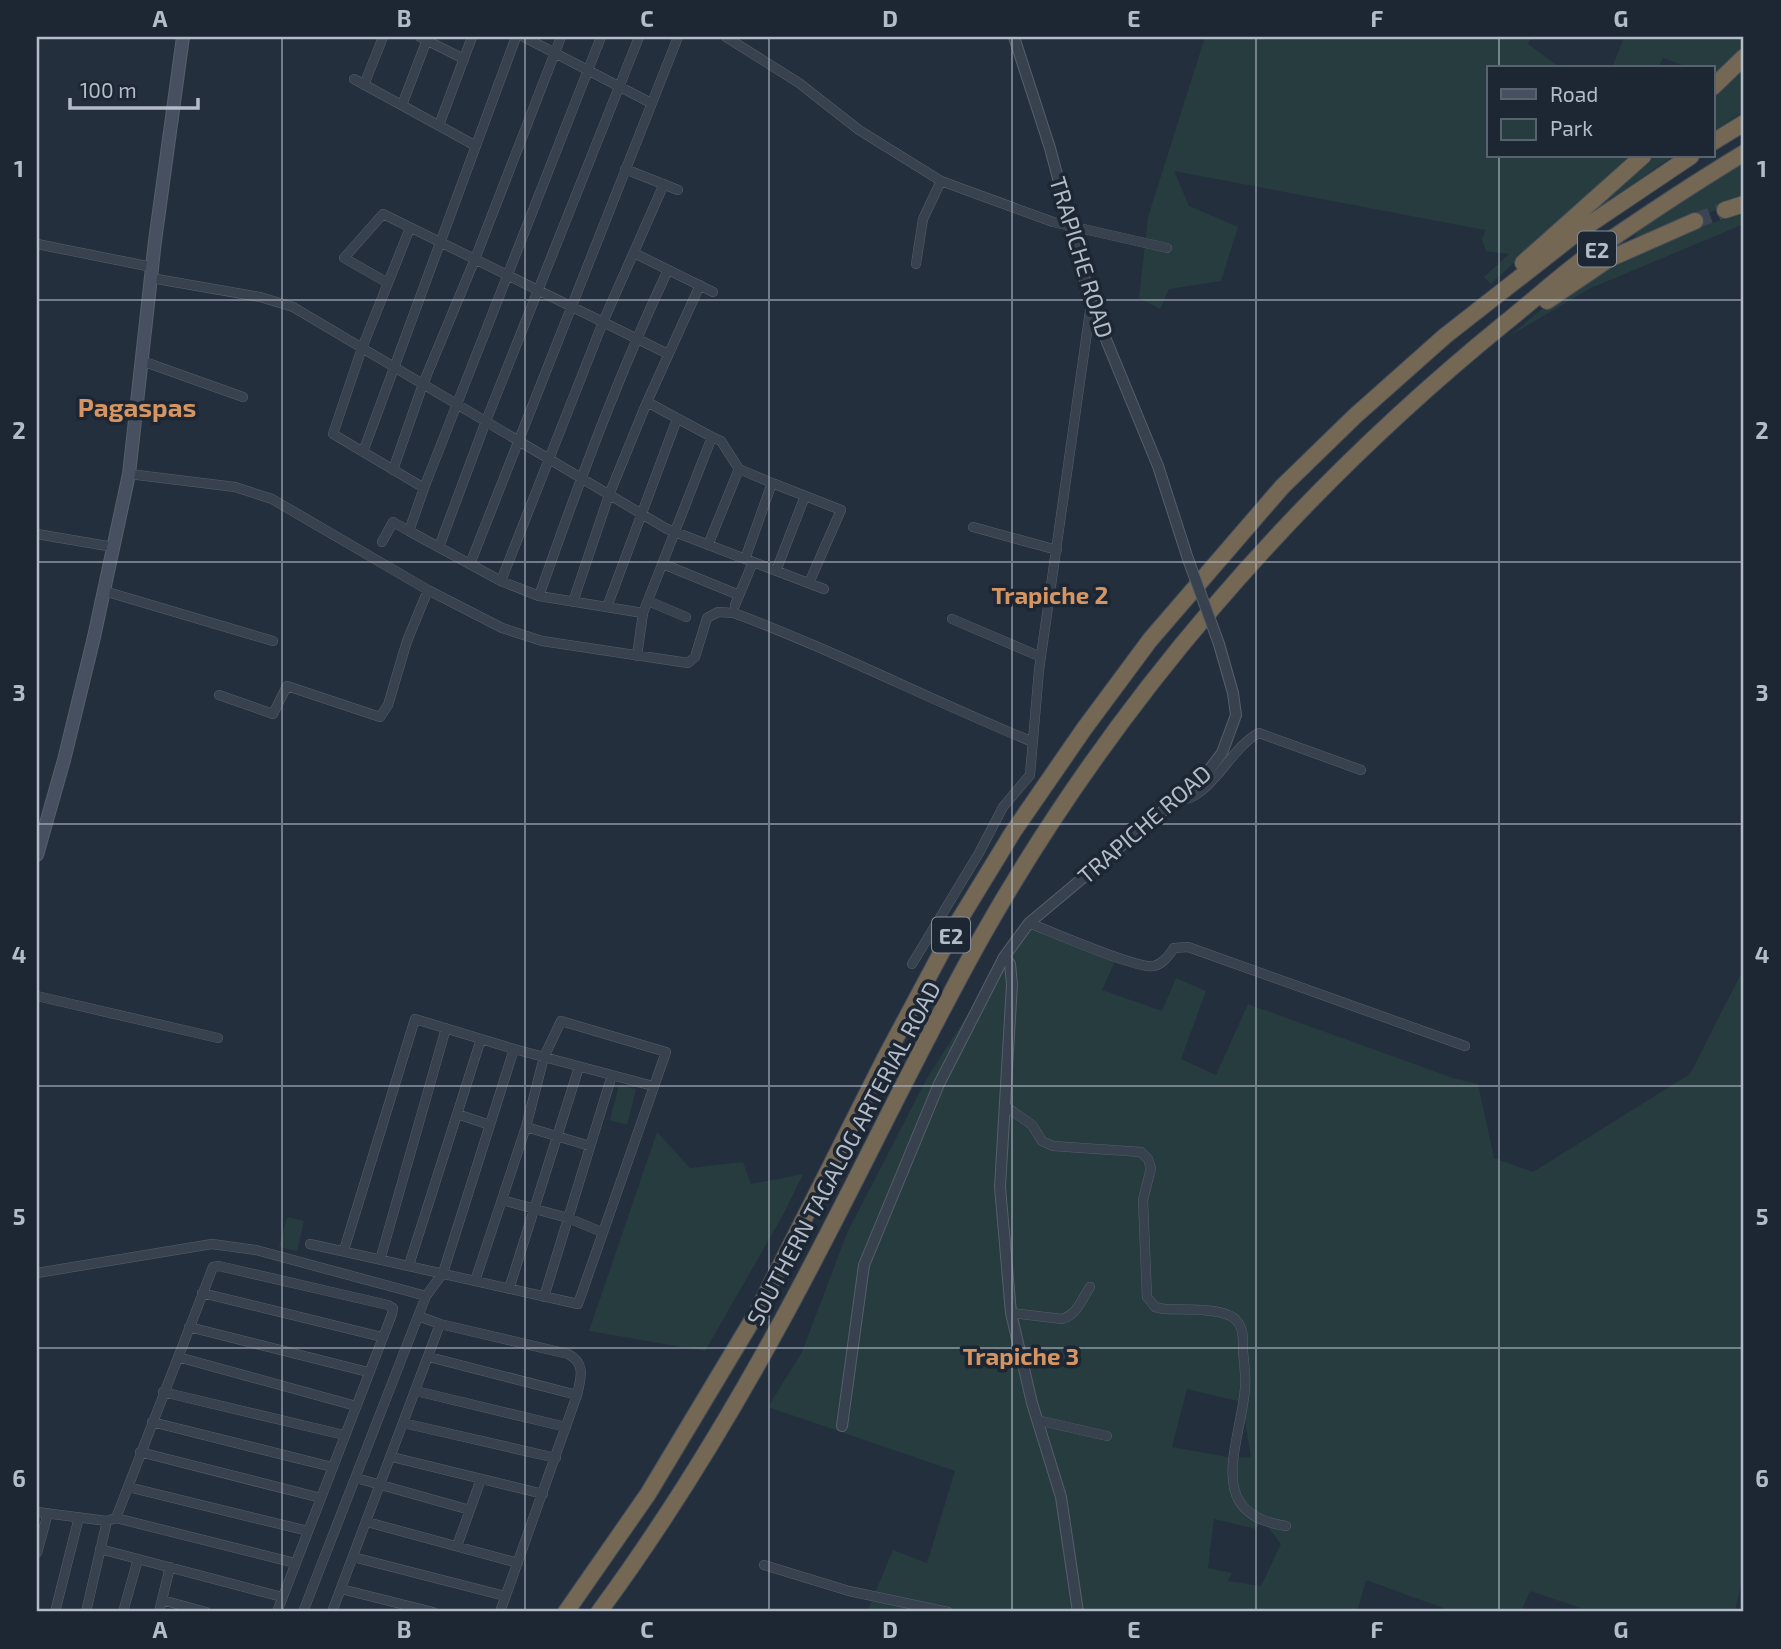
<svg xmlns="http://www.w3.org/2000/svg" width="1781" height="1649" viewBox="0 0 1781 1649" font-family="'Exo 2',sans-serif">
<rect width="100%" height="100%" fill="#242f3e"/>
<!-- green -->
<path fill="#263c3f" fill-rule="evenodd" d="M1205,37H1531L1528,44L1561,68H1489V156H1629L1491,284L1484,277L1509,254L1486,251L1482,240L1485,230L1174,171L1189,206L1238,227L1221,281L1169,289L1160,309L1139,298L1148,217Z
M1624,37H1744V46L1713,76V68H1691L1663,58L1658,68H1612Z
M1744,63V111L1713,131V93Z
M1648,156H1673L1590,214Z
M1744,163V200L1636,239L1635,233Z
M1744,212V224L1591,288L1509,336C1538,313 1567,286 1599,269C1645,245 1696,229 1744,212Z
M1029,923L1117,957L1102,990L1162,1011L1176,978L1206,991L1181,1059L1216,1075L1248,1004L1453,1078L1478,1084L1494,1158L1533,1172L1690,1074L1744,968V1568L1735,1612H1593L1530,1591L1521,1612H1454L1366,1580L1357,1612H932L919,1606L916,1612H867L893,1550L927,1563L955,1471L768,1407L802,1352L847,1233L926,1080L1004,957ZM1187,1389L1242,1402L1251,1457L1233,1458L1172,1447ZM1214,1519L1256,1529L1262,1520L1281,1544L1261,1586L1228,1581L1232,1573L1208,1568Z
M619,1085L636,1089L627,1125L610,1120Z
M657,1132L690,1168L743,1162L751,1184L803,1174L783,1215L705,1351L589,1331Z
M287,1217L304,1221L297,1251L279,1247Z"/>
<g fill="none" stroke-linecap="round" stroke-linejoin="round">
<!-- motorway-tunnel -->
<path stroke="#3a4453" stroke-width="16" stroke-dasharray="16 8" stroke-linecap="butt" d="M1695,221L1725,210"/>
<!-- minor casing -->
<g stroke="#565f6c" stroke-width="10">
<path id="minor" d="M420,37L464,59
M524,37L651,103
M726,37L799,83L859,130L941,181L1053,222L1167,248
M354,79L476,146
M364,85L383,37
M402,105L428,37
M439,125L472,37
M625,169L678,190
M410,228L362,348L333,434L424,488L409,531L501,581L539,596L643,613L712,437L647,402L700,285
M37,244L152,267
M634,253L713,292
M916,264L923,219L941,181
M151,278L260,297L293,307L667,529L824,589
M388,283L344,258L383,214L668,354
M142,361L243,397
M712,437L721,441L739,469L772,483L745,559
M363,452L516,37
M393,470L423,384L475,259L561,37
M129,474L235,487L272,499L428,590L502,628L542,641L688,663L695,657L707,618L718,612L734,613C836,651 932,701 1033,742
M772,483L841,510L809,583
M424,488L601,37
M973,527L1057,550
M37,534L113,547
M382,542L393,522L409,531
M708,545L739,469
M439,547L486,421L639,37
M470,564L678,37
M663,564L739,595
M776,571L805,496
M501,581L603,322L664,184
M104,591L273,641
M539,596C578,485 618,376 668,270
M648,601L686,617
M573,602L609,495L647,402
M735,605L753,562
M607,607L677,419
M952,619L1041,657
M637,656L643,613
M219,695L273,714L287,686L380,717L388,705L407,641L428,590
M1176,800C1208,804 1231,746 1259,733L1361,770
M1029,923C1050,931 1138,970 1154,966C1163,964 1169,955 1174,948L1188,947L1465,1046
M912,964L979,853L1003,807L1030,775L1039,670L1091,304
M37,996L218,1038
M1005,1106L1032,1125L1042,1141L1053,1146L1141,1152L1148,1159L1151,1168L1143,1200L1147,1297L1155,1307L1164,1309C1181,1310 1224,1307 1236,1320C1244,1328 1243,1340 1243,1351C1244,1363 1246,1376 1245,1388C1241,1443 1202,1514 1286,1526
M457,1114L490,1125
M502,1200L568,1218L602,1232
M310,1244L578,1304L666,1052L561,1021L544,1057L526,1127L590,1146
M344,1250L415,1019L514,1049L653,1086
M380,1260L446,1028
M409,1265L481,1039
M37,1273L212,1244L256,1250L426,1296
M475,1281L526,1127
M509,1289L579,1067
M202,1293L382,1337
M544,1297L612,1075
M1011,1313L1062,1319C1077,1315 1082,1299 1090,1287
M418,1316L440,1324
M189,1327L368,1372
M178,1357L356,1406
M429,1357L577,1395
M416,1391L566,1427
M163,1392L344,1435
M1037,1420L1107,1436
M152,1422L332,1467
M403,1423L556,1458
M140,1452L321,1498
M392,1457L543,1494
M356,1478L470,1510
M128,1487L308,1531
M37,1512L107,1521L116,1518L213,1267L219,1266L388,1305L393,1308L392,1314L277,1612
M116,1518L295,1563
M367,1522L518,1563
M457,1546L481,1479
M100,1549L282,1597
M37,1553L48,1513
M353,1557L505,1596
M764,1565L849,1591L948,1612
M341,1589L433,1612
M162,1600L206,1612
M55,1612L79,1517
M86,1612L107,1521
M123,1612L138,1559
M159,1612L170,1567
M303,1612L426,1296L443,1273L514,1049
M332,1612L440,1324L568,1354C586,1363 581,1378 577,1395L500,1612"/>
</g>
<!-- tertiary casing -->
<g stroke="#565f6c" stroke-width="12">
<path id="tertiary" d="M1014,37L1050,148L1091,303L1158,466L1188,559
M842,1426L864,1265L939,1084L1004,957
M1078,1612L1061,1497L1032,1403L1011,1313L1000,1187L1012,984L1010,964L1004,957L1029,923L1176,800L1209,770L1222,753L1236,715L1233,693L1219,644"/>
</g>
<!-- secondary casing -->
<g stroke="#565f6c" stroke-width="14">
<path id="secondary" d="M37,855L64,760L94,637L129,474L155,241L183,37"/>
</g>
<!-- motorway casing -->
<g stroke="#434c59" stroke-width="18">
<path id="motorway" d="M1713,87L1744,57
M1713,142L1744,123
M1725,210L1744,204
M1523,263L1643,156
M1547,301L1609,259L1695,221
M566,1612L648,1494L756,1314L884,1060L955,927L1013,832L1084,729L1150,640L1282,487L1355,416L1445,336L1578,232L1691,156
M599,1612C666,1521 726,1423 780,1324C850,1197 910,1065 981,938C1114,702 1296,493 1505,323C1535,299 1563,273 1594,251C1643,217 1693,184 1744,153"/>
</g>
<!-- minor -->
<use href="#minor" stroke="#38414e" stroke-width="9"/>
<!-- tertiary -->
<use href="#tertiary" stroke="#38414e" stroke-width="10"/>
<!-- secondary -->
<use href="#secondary" stroke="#465061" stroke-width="12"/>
<!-- motorway -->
<use href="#motorway" stroke="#746855" stroke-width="16"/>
<!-- tertiary-bridge casing -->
<g stroke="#565f6c" stroke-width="12" stroke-linecap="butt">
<path id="tertiary-bridge" d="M1188,559L1219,644"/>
</g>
<!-- tertiary-bridge -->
<use href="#tertiary-bridge" stroke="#38414e" stroke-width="10"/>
</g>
<!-- grid -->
<path fill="none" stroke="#b4bcc9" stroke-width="2" stroke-opacity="0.55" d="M282,37V1612M525,37V1612M769,37V1612M1012,37V1612M1256,37V1612M1499,37V68M1499,156V1612M37,300H1744M37,562H1744M37,824H1744M37,1086H1744M37,1348H1744"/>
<g text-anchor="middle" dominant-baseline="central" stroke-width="7" stroke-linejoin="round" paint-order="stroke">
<!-- shield labels -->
<g fill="#1d2633" stroke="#878f9c" stroke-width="2">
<rect x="1578" y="231.5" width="38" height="35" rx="5"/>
<rect x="932" y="917.5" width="38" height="35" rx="5"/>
</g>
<g font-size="21" font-weight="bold" fill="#b4bcc9">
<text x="1597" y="249">E2</text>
<text x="951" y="935">E2</text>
</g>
<!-- street labels -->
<g font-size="23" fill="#b4bcc9" stroke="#1d2633">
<text transform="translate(1082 257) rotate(73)">TRAPICHE ROAD</text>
<text transform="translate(1144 824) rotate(-41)">TRAPICHE ROAD</text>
<text transform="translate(843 1153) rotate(-62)">SOUTHERN TAGALOG ARTERIAL ROAD</text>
</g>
<!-- neighbourhood labels -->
<g font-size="24" font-weight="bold" fill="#d59563" stroke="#1d2633">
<text x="1050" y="594">Trapiche 2</text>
<text x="1021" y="1355">Trapiche 3</text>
</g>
<!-- quarter labels -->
<g font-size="26" font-weight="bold" fill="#d59563" stroke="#1d2633">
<text x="137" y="406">Pagaspas</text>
</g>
</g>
<!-- border -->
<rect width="1781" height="1649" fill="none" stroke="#1d2633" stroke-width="77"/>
<!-- legend -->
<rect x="1487" y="66" width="228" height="91" fill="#1d2633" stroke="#59626f" stroke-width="2"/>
<rect x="1501" y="89" width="35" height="10" fill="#465061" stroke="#59626f" stroke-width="2"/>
<text x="1550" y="102" font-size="21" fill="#b4bcc9">Road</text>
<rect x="1501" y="119" width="35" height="21" fill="#263c3f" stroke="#59626f" stroke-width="2"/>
<text x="1550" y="136" font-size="21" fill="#b4bcc9">Park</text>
<!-- scale -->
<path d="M70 98v10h128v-10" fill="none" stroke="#b4bcc9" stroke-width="3.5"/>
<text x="80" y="98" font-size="21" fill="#b4bcc9" stroke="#1d2633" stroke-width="5" paint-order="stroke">100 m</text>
<rect x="38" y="38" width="1704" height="1572" fill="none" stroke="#b4bcc9" stroke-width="2.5"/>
<g font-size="23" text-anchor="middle" font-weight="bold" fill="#b4bcc9">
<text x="160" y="27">A</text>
<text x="404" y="27">B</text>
<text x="647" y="27">C</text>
<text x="890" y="27">D</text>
<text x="1134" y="27">E</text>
<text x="1377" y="27">F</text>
<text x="1621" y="27">G</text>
<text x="19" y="177">1</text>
<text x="1762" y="177">1</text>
<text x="19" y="439">2</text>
<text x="1762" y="439">2</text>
<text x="19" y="701">3</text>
<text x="1762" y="701">3</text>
<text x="19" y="963">4</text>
<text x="1762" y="963">4</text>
<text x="19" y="1225">5</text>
<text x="1762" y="1225">5</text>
<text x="19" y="1487">6</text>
<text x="1762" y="1487">6</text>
<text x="160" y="1638">A</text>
<text x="404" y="1638">B</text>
<text x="647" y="1638">C</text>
<text x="890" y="1638">D</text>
<text x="1134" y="1638">E</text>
<text x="1377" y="1638">F</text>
<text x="1621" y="1638">G</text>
</g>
</svg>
